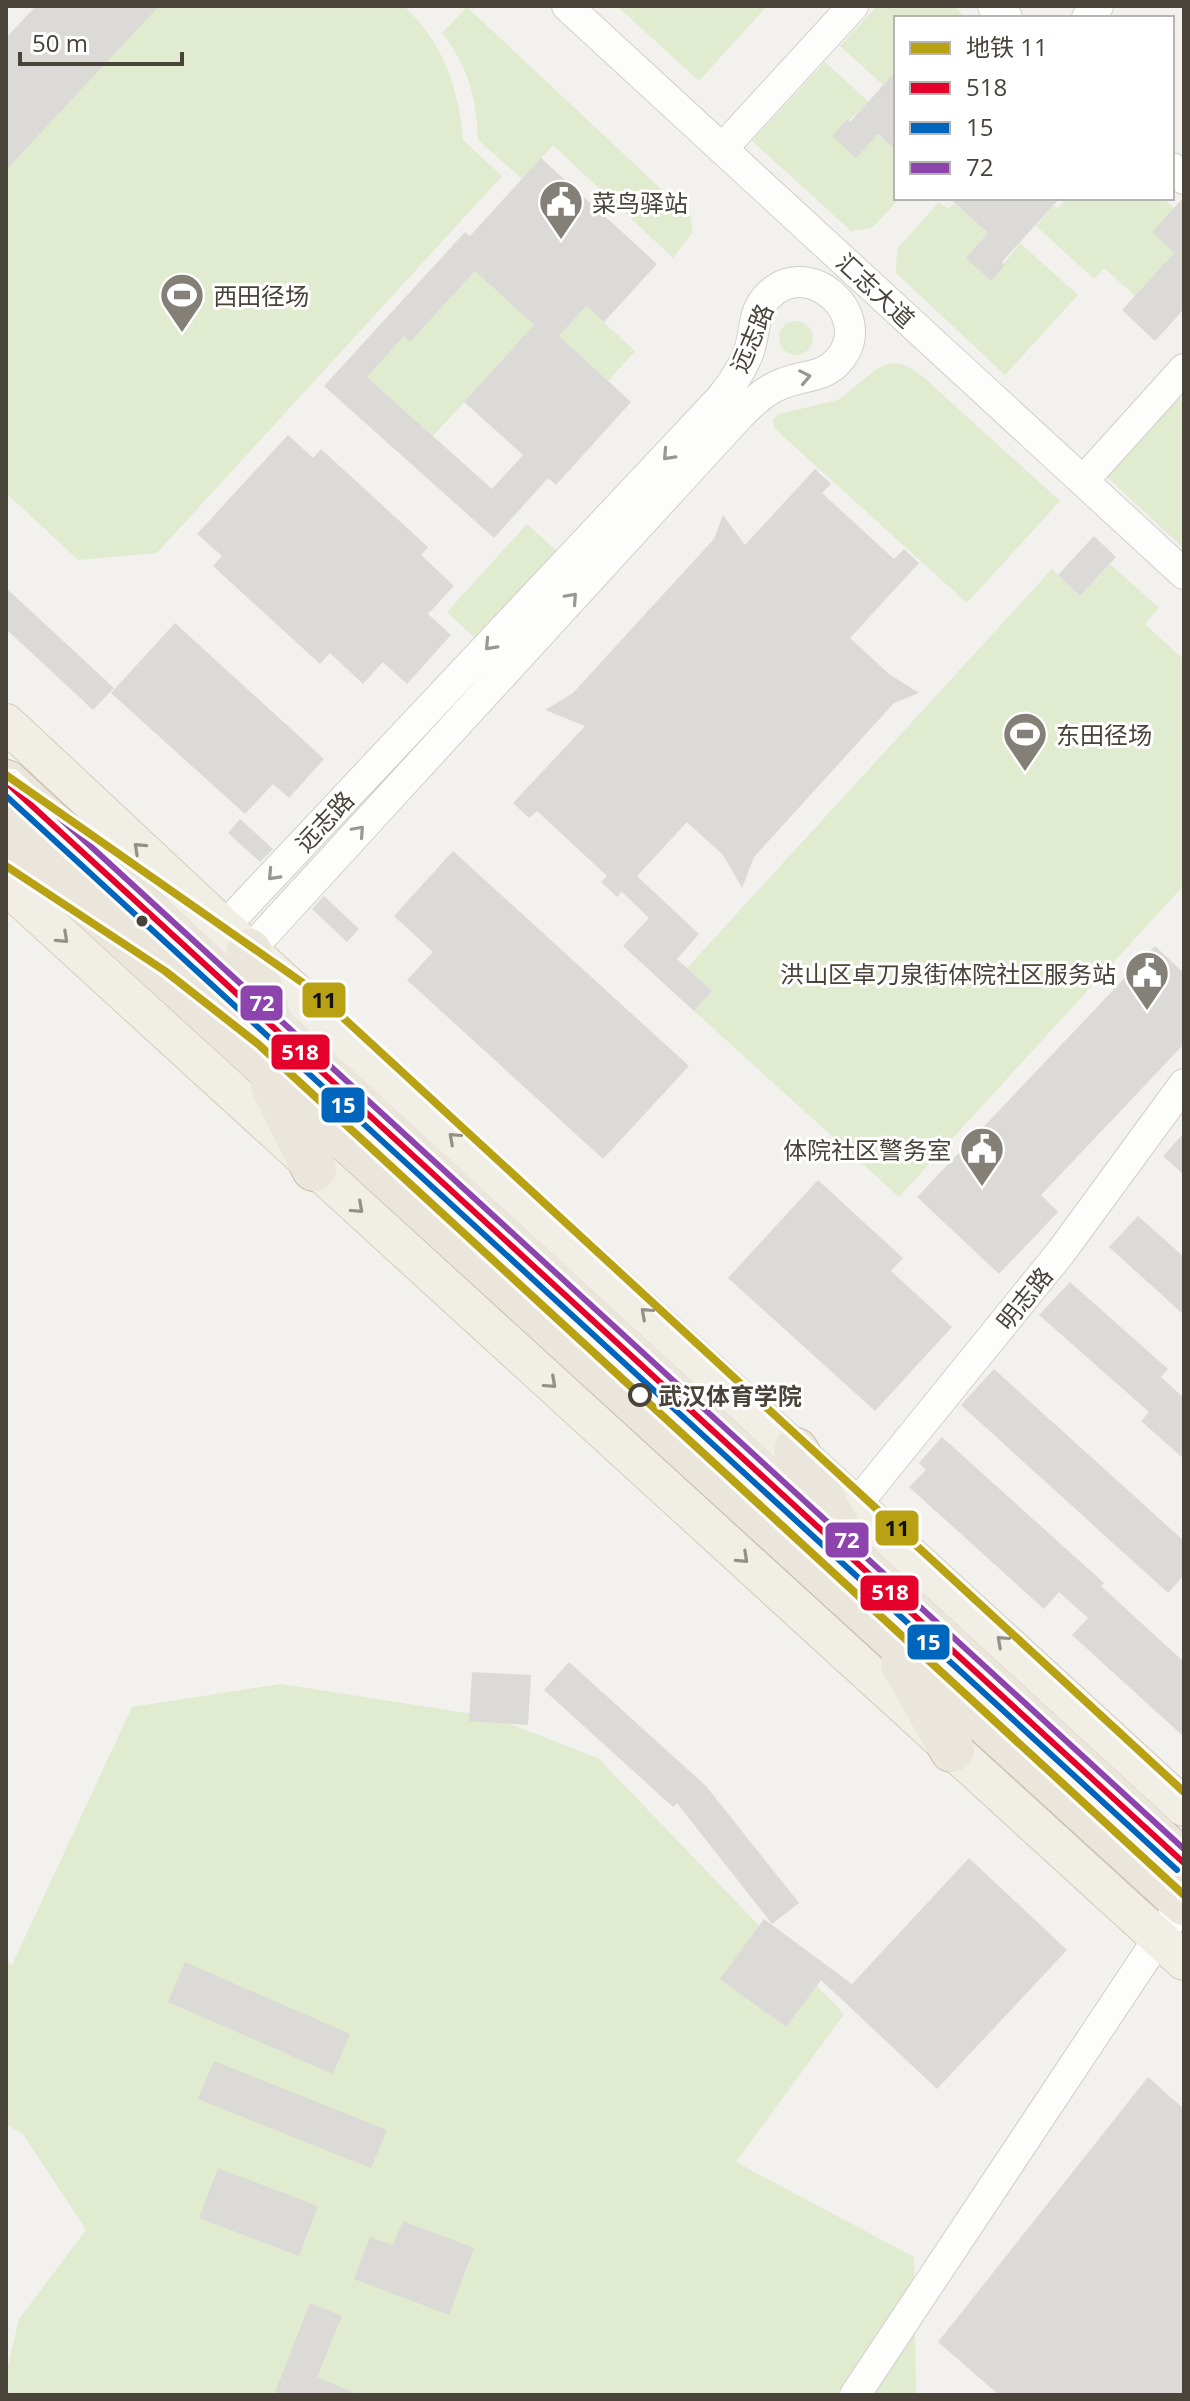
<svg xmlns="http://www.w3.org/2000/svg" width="1190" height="2401" viewBox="0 0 1190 2401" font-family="'Open Sans','Noto Sans SC',sans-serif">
<rect width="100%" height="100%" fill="#f3f1ed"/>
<!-- green -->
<path fill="#e0ebcf" d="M36,6H404C444,45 458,85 463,140L502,176L157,553L78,560L6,493V38Z
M617,6H767L699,81Z
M877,6H953L967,18H896V71L883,85L840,46Z
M467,7L691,217L692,233L673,258L553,145L522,179L478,140C477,97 468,67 442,33Z
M825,62L869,102L832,136L877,134L896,151V198H900L872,228L851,231L752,141Z
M1067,198H1163L1174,208V253L1135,296L1104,268L1094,279L1036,226L1054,205L1058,208Z
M939,202L948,209L954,203L988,233L966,258L991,280L1020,243L1078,295L1005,375L896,273L897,249Z
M475,271L529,320L540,319L433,436L367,377L404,336L410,342Z
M586,306L635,351L608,381L559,336Z
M779 338a17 17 0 1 1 34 0a17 17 0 1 1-34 0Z
M891,363L905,365L921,375L1060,501L967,603L774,428L773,419L779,414L838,400L878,368Z
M1177,396L1184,402V549L1104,474Z
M527,524L559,553L478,641L447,612Z
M1110,564L1159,608L1145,624L1184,660V885L899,1197L694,1011L712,991L687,968L1052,569L1080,596Z
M281,1684L492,1717L598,1758L844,2014L736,2162L914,2257L916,2391L912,2395H6V2374L19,2319L86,2230L23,2134L6,2124V1961L12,1965L132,1707Z"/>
<!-- building -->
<path fill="#dcdad6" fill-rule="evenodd" d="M36,6H159L6,170V38Z
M896,71V151L878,134L856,158L832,136L847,119L850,122Z
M541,158L657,264L604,322L586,306L559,336L631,402L556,485L548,478L494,538L324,386L465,232L470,236ZM475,271L534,325L464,402L523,455L492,489L367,377L404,336L410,342Z
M1184,197V309L1155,341L1122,310L1174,253L1152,232Z
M949,198H1060L1002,262L1005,265L991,281L966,258L988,233Z
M288,435L313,458L321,449L428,547L421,555L454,586L428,614L451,635L407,684L383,662L363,684L330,653L320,664L213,566L222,556L197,534Z
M815,469L831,484L822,493L894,559L904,549L919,563L850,638L889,674L919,693L894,703L754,857L742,888L723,855L687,822L637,876L699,934L677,959L712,991L694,1011L623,946L649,918L622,892L617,897L601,882L607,876L537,811L529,818L513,803L585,726L545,710L573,693L646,613L714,539L723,515L745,545Z
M1094,536L1116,557L1080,596L1058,575Z
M6,588L114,688L93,710L6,629Z
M175,623L324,759L289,798L273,784L245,814L111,693Z
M240,819L273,849L260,862L228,833Z
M453,851L689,1066L603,1159L407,980L433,952L394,916Z
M324,896L359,929L347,942L312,909Z
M1155,946L1184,973V1044L1041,1195L1058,1212L999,1274L917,1197Z
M1184,1133V1175L1163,1156Z
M818,1180L903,1258L891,1271L952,1327L875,1411L728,1278Z
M1138,1216L1184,1257V1315L1109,1247Z
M1070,1282L1168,1369L1161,1377L1184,1398V1459L1141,1421L1149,1412L1039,1315Z
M994,1369L1184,1541V1575L1168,1593L961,1405Z
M942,1437L1104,1583L1101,1586L1184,1662V1737L1072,1635L1088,1618L1059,1592L1044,1609L909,1487L926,1470L919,1463Z
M569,1662L706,1786L799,1903L772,1924L677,1803L673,1807L544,1690Z
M472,1672L531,1675L528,1725L469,1721Z
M969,1858L1067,1950L937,2089L821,1980L786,2027L720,1979L764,1919L852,1984Z
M185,1962L350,2034L333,2074L168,2002Z
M214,2061L387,2130L371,2168L198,2099Z
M1148,2077L1184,2109V2395H999L938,2342Z
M218,2168L318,2206L299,2256L199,2218Z
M403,2221L474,2248L449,2315L354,2279L370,2237L393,2245Z
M310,2303L342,2316L317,2377L360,2395H274Z"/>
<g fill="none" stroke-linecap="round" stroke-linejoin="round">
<!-- minor casing -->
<g stroke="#d1cfcb" stroke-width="32">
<path id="minor" d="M567,6L1184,574
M993,6L1007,18
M1087,18L1098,6
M722,149L853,6
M1172,168L1184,179
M1083,481L1184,369
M224,927L721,398C732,384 743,368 749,351C756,330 752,310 770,294C811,256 876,317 839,360C824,378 804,375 784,383C766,389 752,403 739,416L249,951
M856,1505L1061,1252L1184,1084
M855,2395L1184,1900"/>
</g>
<!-- major casing -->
<g stroke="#d4cdbc" stroke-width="40">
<path id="major" d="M6,723L224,927L1184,1807
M6,885L1184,1961"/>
</g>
<!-- highway casing -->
<g stroke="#c9beaa" stroke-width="46">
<path id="highway" d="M6,782L1184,1863
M6,829L1184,1903
M249,951L270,1021
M273,1086L314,1169
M796,1450L838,1528
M903,1664L952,1750"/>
</g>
<!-- minor -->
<use href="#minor" stroke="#fdfdfc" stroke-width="30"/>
<!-- major -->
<use href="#major" stroke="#f1eee6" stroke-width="38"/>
<!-- highway -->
<use href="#highway" stroke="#ebe6db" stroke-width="44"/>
<!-- bus-1 casing -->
<g stroke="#fff" stroke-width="12">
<path id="bus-1" d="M6,782L1184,1863"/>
</g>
<!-- bus-2 casing -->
<g stroke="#fff" stroke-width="12">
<path id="bus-2" d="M6,796L1177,1870"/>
</g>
<!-- bus-3 casing -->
<g stroke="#fff" stroke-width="12">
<path id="bus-3" d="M13,775L1184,1849"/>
</g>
<!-- bus-1 -->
<use href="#bus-1" stroke="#e4002b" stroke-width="6"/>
<!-- bus-2 -->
<use href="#bus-2" stroke="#0065bd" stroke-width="6"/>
<!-- bus-3 -->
<use href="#bus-3" stroke="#8e44ad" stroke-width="6"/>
<!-- metro-1 casing -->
<g stroke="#fff" stroke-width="14">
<path id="metro-1" d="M6,775L313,990L1184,1792
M6,866L165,971L258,1044L1184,1895"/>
</g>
<!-- metro-1 -->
<use href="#metro-1" stroke="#b9a114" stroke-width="8"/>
</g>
<!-- one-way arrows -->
<defs><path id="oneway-chevron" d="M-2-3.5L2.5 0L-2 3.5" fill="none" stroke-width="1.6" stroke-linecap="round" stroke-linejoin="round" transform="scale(2)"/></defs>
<g stroke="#9a9791">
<use href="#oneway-chevron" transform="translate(805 377) rotate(-11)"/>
<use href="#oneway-chevron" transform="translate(668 455) rotate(133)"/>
<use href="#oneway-chevron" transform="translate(572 598) rotate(-48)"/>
<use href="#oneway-chevron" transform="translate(490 645) rotate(133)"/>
<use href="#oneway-chevron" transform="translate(359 831) rotate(-48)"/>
<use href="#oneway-chevron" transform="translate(273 875) rotate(133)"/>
</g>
<g stroke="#959087">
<use href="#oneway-chevron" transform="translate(139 848) rotate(-137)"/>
<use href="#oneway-chevron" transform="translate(63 938) rotate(43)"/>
<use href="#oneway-chevron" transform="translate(454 1138) rotate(-138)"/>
<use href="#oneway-chevron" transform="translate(358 1208) rotate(42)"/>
<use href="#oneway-chevron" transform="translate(646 1313) rotate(-138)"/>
<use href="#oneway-chevron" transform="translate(551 1383) rotate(42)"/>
<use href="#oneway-chevron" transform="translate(743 1558) rotate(43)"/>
<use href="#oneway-chevron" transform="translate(1002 1641) rotate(-138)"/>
</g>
<!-- icons -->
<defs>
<g id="civic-pin" transform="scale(2.3)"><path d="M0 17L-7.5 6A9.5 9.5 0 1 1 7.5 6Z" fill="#848078" stroke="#fff"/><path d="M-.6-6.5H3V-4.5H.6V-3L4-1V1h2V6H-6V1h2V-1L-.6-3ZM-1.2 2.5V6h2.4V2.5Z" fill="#fff"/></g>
<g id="stadium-pin" transform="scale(2.3)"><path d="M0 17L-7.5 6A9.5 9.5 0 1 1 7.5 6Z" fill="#848078" stroke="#fff"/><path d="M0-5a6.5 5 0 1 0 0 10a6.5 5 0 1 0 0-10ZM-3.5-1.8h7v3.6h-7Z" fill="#fff"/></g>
</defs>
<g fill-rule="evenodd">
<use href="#civic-pin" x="561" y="202"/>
<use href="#stadium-pin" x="182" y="295"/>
<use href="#stadium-pin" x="1025" y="734"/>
<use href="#civic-pin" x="1147" y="973"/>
<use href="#civic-pin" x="982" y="1149"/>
</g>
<!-- markers -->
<circle fill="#494339" stroke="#fff" stroke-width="3" cx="142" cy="921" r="7"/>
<circle fill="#fff" stroke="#494339" stroke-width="4" cx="640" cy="1395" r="10"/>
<g text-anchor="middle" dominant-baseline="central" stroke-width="6" stroke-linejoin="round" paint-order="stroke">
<!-- poi labels -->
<g font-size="24" fill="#494339" stroke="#fff" text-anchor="start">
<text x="592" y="202">菜鸟驿站</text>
<text x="213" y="295">西田径场</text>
<text x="1056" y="734">东田径场</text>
<text x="1116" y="973" text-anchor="end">洪山区卓刀泉街体院社区服务站</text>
<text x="951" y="1149" text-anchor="end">体院社区警务室</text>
</g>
<!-- street labels -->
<g font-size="24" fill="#494339" stroke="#fff">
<text transform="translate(876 290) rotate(43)">汇志大道</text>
<text transform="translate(751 338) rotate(-67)">远志路</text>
<text transform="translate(324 821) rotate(-47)">远志路</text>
<text transform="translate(1024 1298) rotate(-51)">明志路</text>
</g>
<!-- stop labels -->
<g font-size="24" font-weight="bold" fill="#494339" stroke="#fff" text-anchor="start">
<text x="658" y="1395">武汉体育学院</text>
</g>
</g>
<g stroke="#fff" stroke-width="3">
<rect x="301" y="981" width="46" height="38" rx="8" fill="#b9a114"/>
<rect x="239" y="984" width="45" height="38" rx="8" fill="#8e44ad"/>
<rect x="270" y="1033" width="61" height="38" rx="8" fill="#e4002b"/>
<rect x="320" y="1086" width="46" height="38" rx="8" fill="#0065bd"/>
<rect x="874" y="1509" width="46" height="38" rx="8" fill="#b9a114"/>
<rect x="824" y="1521" width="46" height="38" rx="8" fill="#8e44ad"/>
<rect x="859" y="1574" width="61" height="38" rx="8" fill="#e4002b"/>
<rect x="906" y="1623" width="45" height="38" rx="8" fill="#0065bd"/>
</g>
<g font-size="22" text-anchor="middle" font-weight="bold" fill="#fff">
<text x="262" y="1011">72</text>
<text x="300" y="1060">518</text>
<text x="343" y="1113">15</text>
<text x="847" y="1548">72</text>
<text x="890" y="1600">518</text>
<text x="928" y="1650">15</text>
</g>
<g font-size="22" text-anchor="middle" font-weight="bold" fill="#111">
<text x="324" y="1008">11</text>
<text x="897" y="1536">11</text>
</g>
<!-- border -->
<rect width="1190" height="2401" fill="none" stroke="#494339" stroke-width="16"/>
<!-- legend -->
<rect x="894" y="16" width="280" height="184" fill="#ffffff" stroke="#b6b4b0" stroke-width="2"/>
<rect x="910" y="42" width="40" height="12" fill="#b9a114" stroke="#b6b4b0" stroke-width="2"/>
<text x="966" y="56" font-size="24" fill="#494339">地铁 11</text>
<rect x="910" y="82" width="40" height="12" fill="#e4002b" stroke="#b6b4b0" stroke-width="2"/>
<text x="966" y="96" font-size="24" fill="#494339">518</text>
<rect x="910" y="122" width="40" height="12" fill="#0065bd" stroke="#b6b4b0" stroke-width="2"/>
<text x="966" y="136" font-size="24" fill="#494339">15</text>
<rect x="910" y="162" width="40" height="12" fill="#8e44ad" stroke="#b6b4b0" stroke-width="2"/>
<text x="966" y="176" font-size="24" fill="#494339">72</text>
<!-- scale -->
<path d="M20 52v12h162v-12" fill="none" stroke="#494339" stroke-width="4"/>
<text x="32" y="52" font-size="24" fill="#494339" stroke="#ffffff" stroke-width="6" paint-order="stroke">50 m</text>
</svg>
